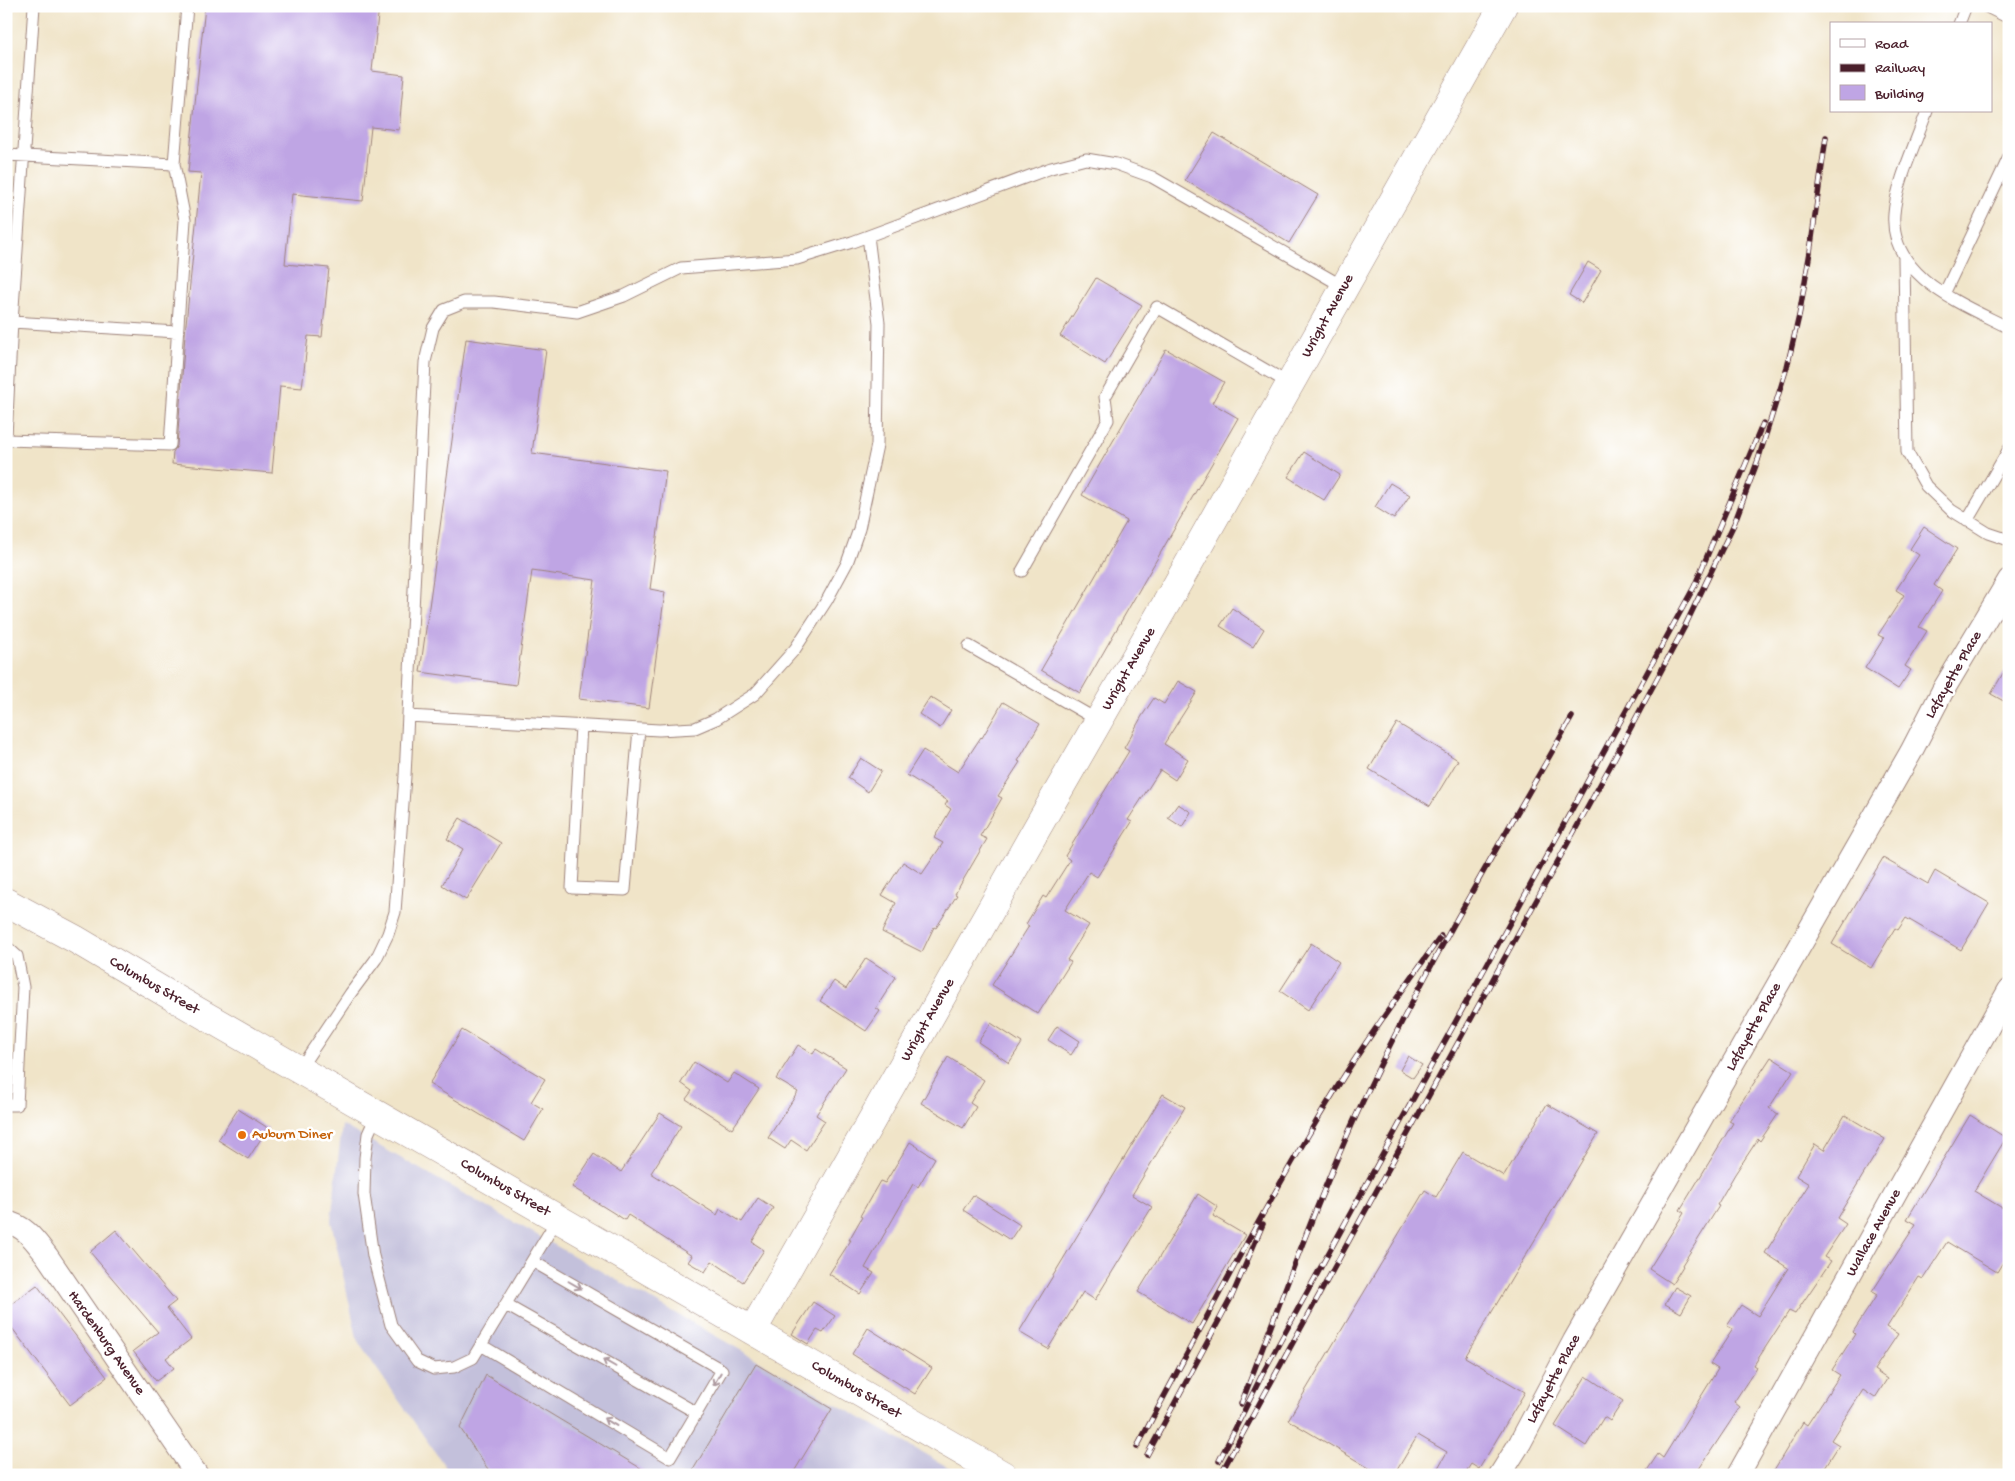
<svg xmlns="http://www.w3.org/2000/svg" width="2015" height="1481" viewBox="0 0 2015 1481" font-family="'Gochi Hand',sans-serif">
<rect width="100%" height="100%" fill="#fff"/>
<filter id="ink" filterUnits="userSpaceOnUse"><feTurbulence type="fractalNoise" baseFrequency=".02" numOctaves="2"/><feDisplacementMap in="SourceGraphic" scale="10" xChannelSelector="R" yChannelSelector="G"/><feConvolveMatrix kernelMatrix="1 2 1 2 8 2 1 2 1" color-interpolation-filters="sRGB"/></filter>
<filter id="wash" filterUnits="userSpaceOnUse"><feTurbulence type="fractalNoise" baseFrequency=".0096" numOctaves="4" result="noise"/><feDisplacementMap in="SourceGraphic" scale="20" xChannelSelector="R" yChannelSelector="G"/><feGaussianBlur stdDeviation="1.12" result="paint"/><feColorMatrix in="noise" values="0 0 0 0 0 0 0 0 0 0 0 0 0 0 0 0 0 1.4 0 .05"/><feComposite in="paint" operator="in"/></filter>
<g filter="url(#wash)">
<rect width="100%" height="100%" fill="#f0e4c8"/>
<!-- industrial -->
<path fill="#c3c0db" d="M342,1125L962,1475H451L358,1342L331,1221Z"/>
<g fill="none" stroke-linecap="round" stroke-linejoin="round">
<!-- stream -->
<path stroke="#59c6cf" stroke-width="5.5" d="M1268,6H1269"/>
</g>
<g id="blocks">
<!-- building -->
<path fill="#bfa5e4" d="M205,6H379L372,71L404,75L399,130L371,127L363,201L292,194L285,264L329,268L322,337L308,336L302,388L280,386L272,473L172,464L173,452L177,446L185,334L201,173L188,172Z
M1214,133L1318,195L1289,243L1185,180Z
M1588,262L1601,270L1582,303L1569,295Z
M1096,278L1142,305L1105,364L1060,336Z
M466,339L546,350L532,453L666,471L650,589L665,592L649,708L579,699L595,580L532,571L516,685L420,672Z
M1166,349L1224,382L1212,403L1238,418L1080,693L1041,670L1127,521L1082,495Z
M1304,452L1340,475L1324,500L1288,477Z
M1390,483L1410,495L1394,519L1375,507Z
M1924,527L1957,549L1934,585L1942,591L1919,627L1927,631L1905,666L1911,670L1898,689L1865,668L1884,638L1878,635L1904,595L1896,590L1919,555L1910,549Z
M1232,608L1264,629L1253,647L1220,626Z
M2009,663V704L1991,694Z
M1178,681L1197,692L1164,744L1188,759L1175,780L1160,770L1128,820L1132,822L1097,877L1089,872L1065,910L1089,925L1067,960L1071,962L1038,1014L992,985L1029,926L1026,924L1043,896L1046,898L1070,860L1065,856L1129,751L1124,748L1142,716L1154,698L1164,704Z
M930,697L951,710L940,728L919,714Z
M1003,702L1040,724L1018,761L1020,762L998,796L1002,798L980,836L987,839L955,894L957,895L936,928L934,927L922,952L882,932L896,903L882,895L903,862L922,874L943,843L934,838L951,809L945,805L948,801L907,775L923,750L958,772L981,737L982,738Z
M1397,723L1458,760L1430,806L1369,769Z
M861,758L881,771L868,792L848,778Z
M1178,804L1191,812L1182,827L1168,818Z
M460,818L501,843L466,900L442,885L463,849L447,839Z
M1883,858L1928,884L1935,871L1989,903L1961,950L1906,918L1898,930L1895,928L1871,968L1832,944Z
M1311,943L1339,962L1308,1010L1280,991Z
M866,958L896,977L876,1008L880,1011L866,1031L820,1001L834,981L846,989Z
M991,1023L1022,1043L1009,1063L978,1042Z
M1057,1026L1080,1041L1071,1055L1048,1040Z
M462,1030L545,1079L531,1102L543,1109L524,1141L429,1084Z
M798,1045L813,1054L816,1049L846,1068L816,1115L825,1121L806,1150L791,1140L785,1149L768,1138L798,1092L776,1079Z
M1408,1056L1422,1065L1413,1078L1400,1070Z
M948,1057L984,1080L970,1103L976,1107L963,1128L921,1103Z
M1771,1057L1793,1071L1769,1108L1778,1114L1760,1141L1758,1139L1735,1174L1717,1205L1719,1206L1682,1265L1683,1266L1672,1284L1649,1269L1684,1213L1680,1210L1733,1123L1729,1121Z
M694,1062L727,1083L734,1073L759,1089L732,1129L686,1099L692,1091L681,1083Z
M1163,1094L1185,1107L1132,1195L1152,1207L1095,1300L1083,1292L1048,1349L1019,1332Z
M1547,1104L1598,1134L1465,1357L1525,1392L1479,1469L1471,1464L1464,1475H1434L1447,1452L1418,1435L1394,1475H1381L1288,1420L1425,1190L1436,1197L1463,1152L1504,1176Z
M238,1109L268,1128L248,1159L218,1140Z
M660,1113L681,1126L651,1173L717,1215L720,1209L742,1222L758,1198L773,1208L752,1242L764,1250L743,1282L712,1261L705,1272L688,1262L692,1256L628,1215L625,1220L572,1187L594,1154L621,1172Z
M1845,1115L1885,1139L1837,1218L1846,1224L1824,1257L1831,1261L1795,1314L1789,1311L1754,1365L1757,1367L1734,1402L1740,1407L1695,1475H1644L1658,1454L1663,1458L1718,1369L1710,1364L1733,1329L1727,1326L1741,1305L1758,1316L1788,1268L1765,1253L1809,1184L1796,1176L1815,1144L1824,1150Z
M1970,1115L2006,1138L1974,1191L2009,1212V1252L1997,1272L1947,1242L1923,1279L1919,1277L1887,1327L1898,1334L1874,1370L1887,1379L1875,1398L1863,1390L1831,1440L1839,1445L1820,1475H1771L1803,1422L1807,1425L1840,1375L1832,1370L1855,1334L1853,1332L1877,1295L1872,1292L1916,1224L1907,1219Z
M910,1142L935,1158L918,1187L913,1184L865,1268L874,1273L860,1294L829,1274L851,1240H849L862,1217L860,1216L880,1181L885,1183Z
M1198,1194L1218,1207L1213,1216L1245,1235L1192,1324L1138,1292Z
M973,1195L1020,1225L1010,1240L963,1210Z
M116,1230L176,1301L167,1308L191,1339L166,1358L174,1368L156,1381L133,1351L158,1332L90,1252Z
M37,1285L107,1377L70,1405L6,1320V1308Z
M1675,1287L1691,1296L1681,1313L1665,1304Z
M813,1302L835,1316L823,1333L817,1330L808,1344L792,1334Z
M868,1328L932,1368L915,1394L852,1354Z
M756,1364L832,1409L792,1475H690Z
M486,1375L652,1475H492L460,1428Z
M1586,1376L1623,1401L1610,1421L1604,1417L1586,1446L1555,1426Z"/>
</g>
</g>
<g filter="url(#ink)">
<use href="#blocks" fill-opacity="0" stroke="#9d827a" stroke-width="1"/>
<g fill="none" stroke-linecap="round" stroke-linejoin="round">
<!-- service casing -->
<g stroke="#9d827a" stroke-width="13">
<path id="service" d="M1985,6L2009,18
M1959,24L1966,6
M1927,111C1917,140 1896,184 1894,214C1889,277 1962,304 2009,328
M6,155L174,164
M1904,258L1907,452L1926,486L1951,510L1988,533L2009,540
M1945,292L2009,157
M12,322L177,332
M6,436L12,322L34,6
M6,440L170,445L185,220L174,164L187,6
M1967,521L2009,449
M1022,571L1108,420L1105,397L1157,307L1290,384
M969,646L1099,721
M408,716L659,730L695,728L716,719L755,694L795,649L827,600L847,563L859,529L877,445L879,323L868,236
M581,726L572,888L625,890L639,729
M6,946L17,956L23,987L17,1105H6
M299,1070L350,994L376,959L388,934L395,912L405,776L425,362L433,328L444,310L464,302H494L577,312L624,296L681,268L797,259L852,242L1051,168L1086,159L1116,164L1152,177L1344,287
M377,1114L368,1134L365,1158L364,1194L373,1256L391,1325L417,1361L434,1369L454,1367L473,1358L558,1218
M506,1305L697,1413
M481,1345L670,1458L722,1370L532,1261"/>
</g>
<!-- minor casing -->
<g stroke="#9d827a" stroke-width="24">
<path id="minor" d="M6,1222C26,1226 35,1241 47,1256L197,1475
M1500,1475L1520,1443L1574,1341L1911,752L1942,692L2009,580
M1738,1475L2009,990"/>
</g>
<!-- tertiary casing -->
<g stroke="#9d827a" stroke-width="29">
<path id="tertiary" d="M6,902L75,939L166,993L1003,1475
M753,1330L1037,828L1175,588L1503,6"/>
</g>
<!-- service -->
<use href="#service" stroke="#fff" stroke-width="11"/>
<!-- minor -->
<use href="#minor" stroke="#fff" stroke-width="22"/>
<!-- tertiary -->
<use href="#tertiary" stroke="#fff" stroke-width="28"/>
<!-- rail casing -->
<g stroke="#4a1f2b" stroke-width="5.5">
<path id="rail" d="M1241,1404C1283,1297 1321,1187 1371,1084C1431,958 1503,838 1572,717
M1137,1447C1205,1321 1270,1194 1346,1073C1376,1026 1409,981 1441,936
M1147,1455L1232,1296L1263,1224
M1219,1461L1265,1369L1694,587L1763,423
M1220,1475L1613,761L1684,628L1734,524L1758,460L1787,367L1799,316L1810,252L1826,137"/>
</g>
<!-- rail -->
<use href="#rail" stroke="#fff" stroke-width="4" stroke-dasharray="11" stroke-linecap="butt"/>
</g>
<!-- one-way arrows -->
<defs><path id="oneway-shaft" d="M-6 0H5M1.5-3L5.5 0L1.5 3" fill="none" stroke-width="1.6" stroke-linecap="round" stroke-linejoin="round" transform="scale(1.25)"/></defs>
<g stroke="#ae9aa0">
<use href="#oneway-shaft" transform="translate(575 1285) rotate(30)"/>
<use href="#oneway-shaft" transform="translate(609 1363) rotate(-150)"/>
<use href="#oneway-shaft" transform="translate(717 1379) rotate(120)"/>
<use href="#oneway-shaft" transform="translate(610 1422) rotate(-149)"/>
</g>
</g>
<!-- markers -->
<circle fill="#e8710a" stroke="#fff" stroke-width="2" cx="242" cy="1135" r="5"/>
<g text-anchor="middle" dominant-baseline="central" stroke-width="5" stroke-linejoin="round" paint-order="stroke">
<!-- street labels -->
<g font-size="15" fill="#4a1f2b" stroke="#fff">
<text transform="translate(1328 316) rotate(-61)">Wright Avenue</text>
<text transform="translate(1129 669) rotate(-60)">Wright Avenue</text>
<text transform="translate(1954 675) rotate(-60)">Lafayette Place</text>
<text transform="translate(154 986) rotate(30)">Columbus Street</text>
<text transform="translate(928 1020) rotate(-60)">Wright Avenue</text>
<text transform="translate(1754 1027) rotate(-61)">Lafayette Place</text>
<text transform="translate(505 1188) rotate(30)">Columbus Street</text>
<text transform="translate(1874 1233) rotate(-61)">Wallace Avenue</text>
<text transform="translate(106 1343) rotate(55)">Hardenburg Avenue</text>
<text transform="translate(1554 1379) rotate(-62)">Lafayette Place</text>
<text transform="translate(856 1390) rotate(30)">Columbus Street</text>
</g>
<!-- food labels -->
<g font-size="15" fill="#c56008" stroke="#fff" text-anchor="start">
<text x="252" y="1135">Auburn Diner</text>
</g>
</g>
<!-- margin -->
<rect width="2015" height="1481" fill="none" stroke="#fff" stroke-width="25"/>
<!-- legend -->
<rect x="1830" y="22" width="162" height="90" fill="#ffffff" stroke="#b7a5aa"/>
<rect x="1840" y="39" width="25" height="8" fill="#ffffff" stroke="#b7a5aa"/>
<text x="1875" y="48" font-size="15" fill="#4a1f2b">Road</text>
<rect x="1840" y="64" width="25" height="8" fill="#4a1f2b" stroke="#b7a5aa"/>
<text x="1875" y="72" font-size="15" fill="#4a1f2b">Railway</text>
<rect x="1840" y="85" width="25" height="15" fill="#bfa5e4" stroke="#b7a5aa"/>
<text x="1875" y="98" font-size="15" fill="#4a1f2b">Building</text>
</svg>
